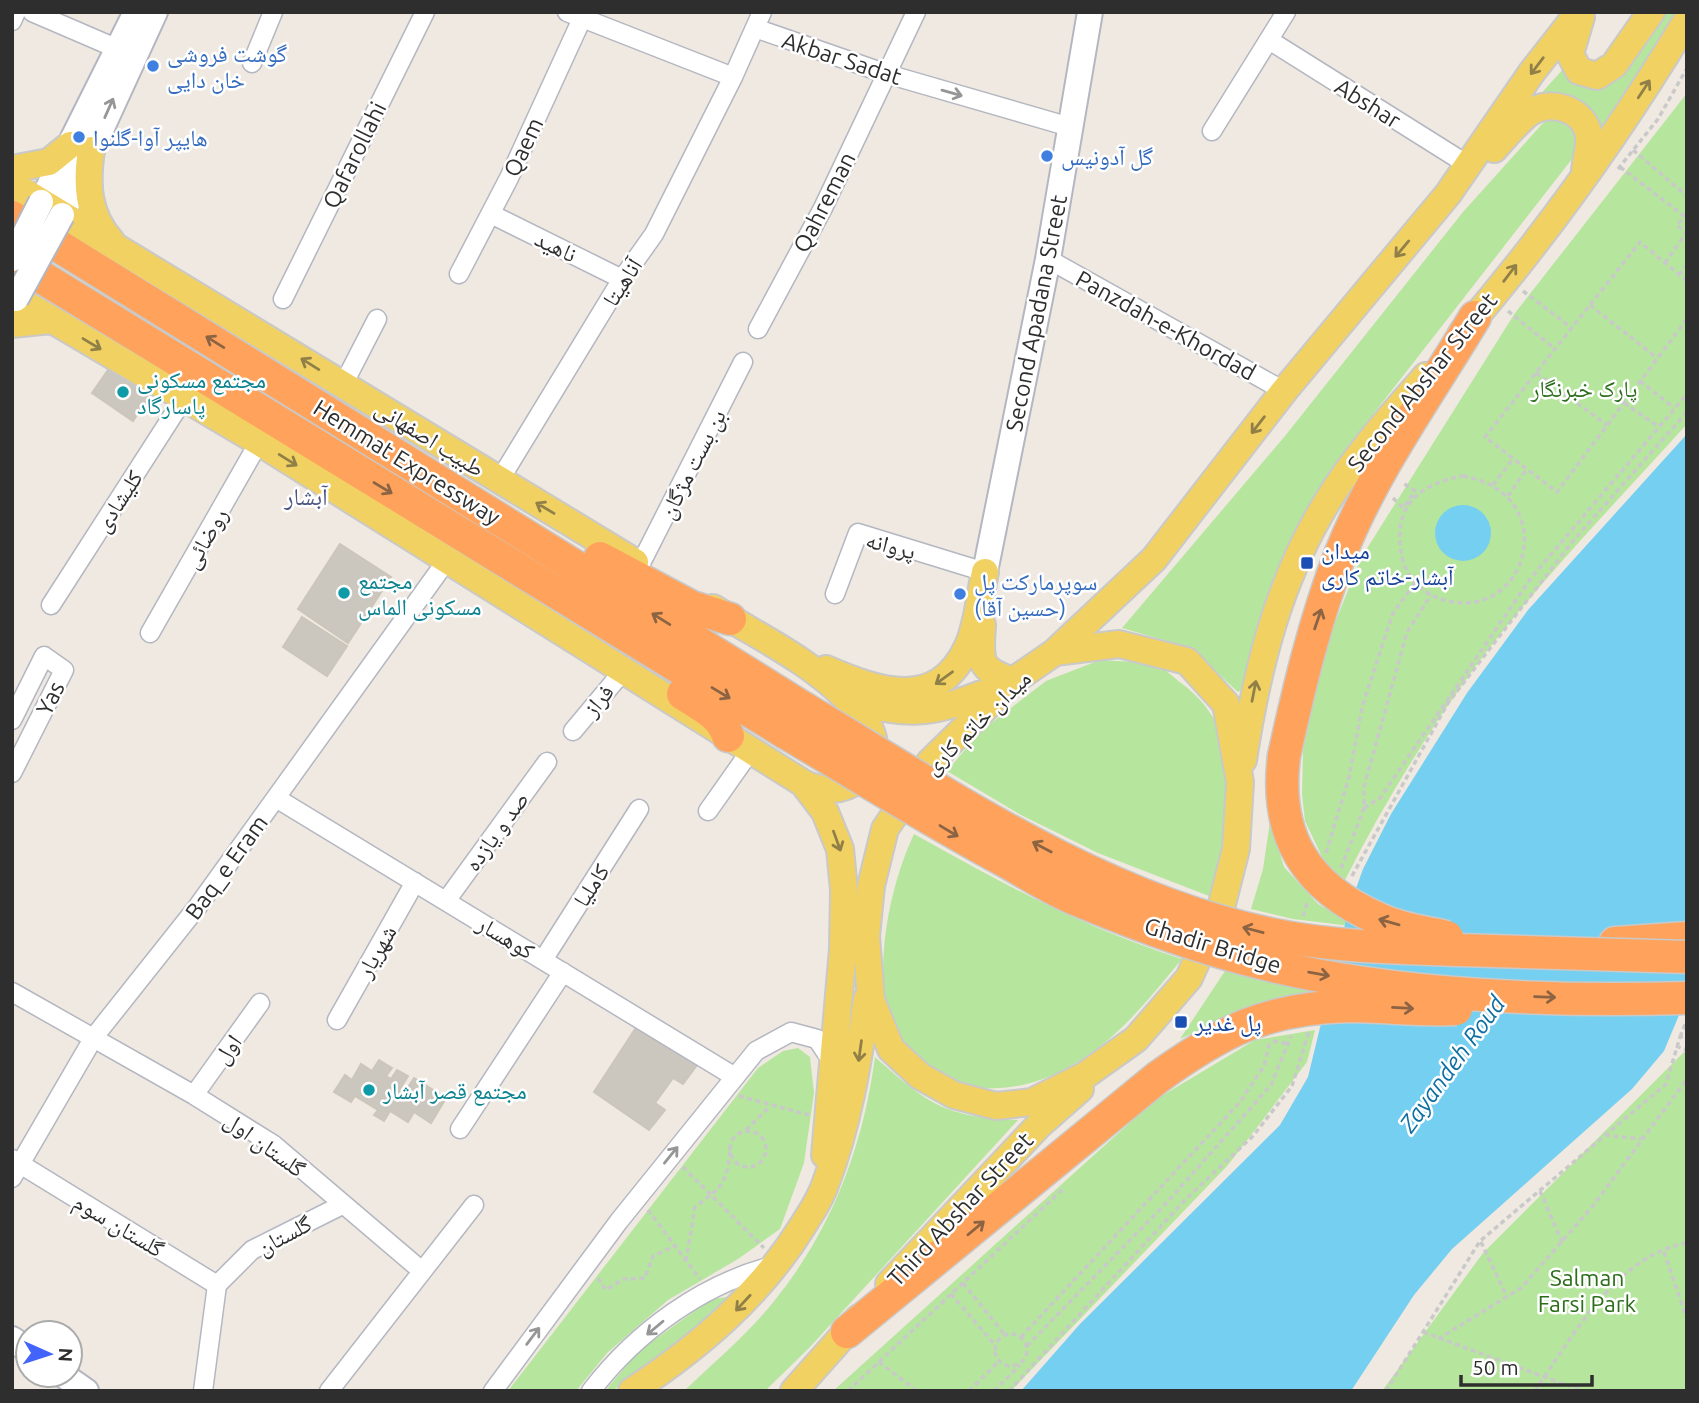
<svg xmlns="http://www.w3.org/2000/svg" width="1699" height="1403" viewBox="0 0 1699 1403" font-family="Ubuntu,'Noto Naskh Arabic',sans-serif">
<rect width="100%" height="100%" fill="#efe9e1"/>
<!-- green -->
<path fill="#b6e59e" d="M1658,12H1684L1600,137L1537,98L1565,67C1574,84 1584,88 1602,85Z
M1687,93V424C1614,505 1537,583 1473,670C1425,736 1382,807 1345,880L1326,865L1305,821L1302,794L1303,751L1326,645L1361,558L1515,313Z
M1553,119C1578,120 1580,141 1572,159L1357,435L1319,492L1245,687L1238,692L1210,666L1177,644L1122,628L1285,436L1463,212L1543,123Z
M1100,660C1118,662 1143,660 1159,667C1167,670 1174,678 1181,683C1251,734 1233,824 1209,896L1098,853L1021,815L947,771L981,731L1046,681Z
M1270,822L1284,867L1318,904L1359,927L1293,919L1251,909L1263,869Z
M914,834C1001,883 1086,929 1182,959C1148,1000 1116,1042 1067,1068C1044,1081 1013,1090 986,1088C941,1084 892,1045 885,999C878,947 892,881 914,834Z
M1225,971L1325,986L1224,1019L1180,1039Z
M1315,1030L1307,1062L1228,1165L1011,1391H833L1155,1100L1255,1040Z
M798,1048L810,1057L814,1093L804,1163L780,1229L738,1259L668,1300L607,1353L576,1391H508L758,1068L783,1051Z
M1687,1049V1391H1382L1483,1253Z
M875,1057C929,1105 945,1117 1018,1120L809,1348L765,1391H684C714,1362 749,1333 775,1300C832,1229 863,1147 875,1057Z
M729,1297L725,1308L668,1353L612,1391H605L639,1351L711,1299Z"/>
<!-- water -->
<path fill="#75cff0" d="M1687,434V996L1664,1051L1632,1089L1452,1249L1414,1295L1351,1391H1021L1080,1324L1280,1125L1308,1077L1349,908L1363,869L1391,814L1467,693L1528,610Z
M1435 533a28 28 0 1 1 56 0a28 28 0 1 1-56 0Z"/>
<!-- building -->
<path fill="#cbc7bf" stroke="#cbc5ba" stroke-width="2" d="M113,363L153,390L133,421L92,393Z
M340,544L391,577L348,643L298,609Z
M302,617L347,646L327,676L283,647Z
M639,1023L700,1061L683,1084L673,1078L655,1103L665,1110L649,1130L594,1092Z
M379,1060L392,1068L386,1076L391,1079L397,1070L408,1076L400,1089L405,1092L414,1078L446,1098L431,1123L414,1112L408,1122L390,1111L384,1121L374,1115L378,1110L355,1096L351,1102L334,1092L345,1075L352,1080L361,1064L372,1071Z"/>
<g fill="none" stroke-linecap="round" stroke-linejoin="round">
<!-- street casing -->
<g stroke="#b4b7c1" stroke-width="21">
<path id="street" d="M32,12L118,49
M567,12L733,77L762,12
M12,21L16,12
M755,28L887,74L1070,127
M1269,40L1468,165
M252,63L273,12
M1212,131L1286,12
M491,214L622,279
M1048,259L1284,391
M459,274L509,178L585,12
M283,299L425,12
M758,329L823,208L916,12
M343,385L377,319
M499,481L622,279L654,234L733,77
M640,565L743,362
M835,594L858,533L985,572
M51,605L184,398
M150,633L259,442
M12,720L44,656L64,670L12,773
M573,731L624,670
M276,798L735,1077
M708,811L751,750
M446,901L547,762
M543,960L639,809
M12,992L194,1095L274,1145L422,1271
M337,1020L415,882
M194,1095L260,1003
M460,1129L563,972
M12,1159L217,1285
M12,1178L94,1037L198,906L447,560
M203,1391L217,1285L252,1250L342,1205
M329,1391L474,1205
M493,1391L619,1221L735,1077L756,1051L791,1032L817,1039L833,1063
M591,1391C636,1332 703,1283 776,1265"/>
</g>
<!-- secondary casing -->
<g stroke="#b4b7c1" stroke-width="28">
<path id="secondary" d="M41,202L136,12
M62,215L155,12
M985,572L1048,259L1090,12
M12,1339L28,1350
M63,1375L86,1391"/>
</g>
<!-- primary casing -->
<g stroke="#c9c9c9" stroke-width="30">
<path id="primary" d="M1581,17L1570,54L1579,71L1597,76L1614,65L1651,12
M1494,149C1505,137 1516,123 1529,113C1550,98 1586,109 1589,137C1590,147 1586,160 1585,170
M91,150C86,184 87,214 111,241
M12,169L49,162L70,145
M12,184L635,562
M12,296L259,442L803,783C842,803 890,772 869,727C864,717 854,706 846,698C809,660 757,636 713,608
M12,324L51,320
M1462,333C1545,236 1621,130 1687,20
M982,625C980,660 977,669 1013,681
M1119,644L1187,661L1226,704L1240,782L1236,849L1222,904L1189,978L1136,1039L1084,1076L1032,1102L996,1106L954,1095L920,1076L891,1049L871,1000L866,936L871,886L885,829L930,762L1013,681L1055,652Z
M1055,652L1154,559L1284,391L1448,194L1532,72L1579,12
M826,669C879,692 938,712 968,646C978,624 980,595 985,572
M845,696C913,721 937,712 1002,686
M1243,760C1257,669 1278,582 1327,502C1355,456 1391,416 1426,376
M803,783L825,812L840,849L844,890L843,949L825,1155
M889,1284L1039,1125L1080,1089
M632,1391C699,1347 759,1296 802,1227C810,1214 820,1200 825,1185C848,1125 858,1063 867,999
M794,1391L859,1318"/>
</g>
<!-- highway casing -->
<g stroke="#c9c9c9" stroke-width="35">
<path id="highway" d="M12,217L802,707
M12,259L786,733
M600,558L692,607L730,619
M683,694C701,706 721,714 728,736
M1284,756C1299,688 1315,620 1340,555C1373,471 1429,394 1475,317
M1615,943L1687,938
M847,1332L1157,1078"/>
</g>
<!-- path -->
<path stroke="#c9c9c9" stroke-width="3.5" stroke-dasharray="5 3.5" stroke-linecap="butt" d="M1633,150L1687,196
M1620,167L1684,216
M1618,169L1658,119L1687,68
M1687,213L1677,225L1687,233
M1665,263L1686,233
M1679,275L1687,265
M1687,281L1640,242L1485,437L1557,492L1687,319
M1523,291L1572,328
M1590,305L1657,358
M1508,311L1555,349
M1536,373L1607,425
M1640,381L1674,408
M1624,403L1659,427
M1463,476C1566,494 1527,630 1438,598C1422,592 1407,577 1403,561C1390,511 1415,484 1463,476Z
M1493,485L1512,460
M1508,496L1526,470
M1393,498L1403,508L1415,491L1403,483
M1364,808L1380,798L1531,578L1687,394
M1326,853L1349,777L1362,707L1393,613L1415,583
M1341,868L1364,808V787L1407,632L1431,595
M1352,876L1448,703L1572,542L1687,412
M1303,916L1308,900
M1680,1037L1686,1022
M1273,1041L1288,1044
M1676,1046L1687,1050
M739,1096L809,1115
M746,1130L769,1107
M730 1149a18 18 0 1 1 36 0a18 18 0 1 1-36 0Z
M1605,1135L1641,1139
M683,1167L764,1248
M1540,1191L1562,1242
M648,1210L700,1279
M1481,1242L1507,1297
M1664,1252L1687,1319
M686,1261L695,1207C721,1187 726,1186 730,1152
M598,1278L606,1290L623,1279L645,1278L653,1256L675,1246
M963,1283L1005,1335
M951,1294L995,1345
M1423,1332L1582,1391
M995 1350a16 16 0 1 1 32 0a16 16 0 1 1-32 0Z
M1021,1337L1240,1102L1264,1066L1270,1041
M1438,1339L1521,1288L1592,1207L1687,1079
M1027,1346L1171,1198L1271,1085L1291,1036
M879,1362L917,1391
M848,1391L1063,1189
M969,1391L999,1361
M994,1391L1020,1365
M1009,1391L1186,1199L1253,1136L1292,1086L1309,1031
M1386,1391L1480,1241L1666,1084L1680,1037L1687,1036
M1535,1391C1571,1338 1618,1254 1687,1243"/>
<!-- street -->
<use href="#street" stroke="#fff" stroke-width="18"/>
<!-- secondary -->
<use href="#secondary" stroke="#fff" stroke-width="24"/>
<!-- primary -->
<use href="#primary" stroke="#f2d163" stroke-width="26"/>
<!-- highway -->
<use href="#highway" stroke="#ffa35c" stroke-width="32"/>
<!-- secondary-bridge casing -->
<g stroke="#b4b7c1" stroke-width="28" stroke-linecap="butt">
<path id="secondary-bridge" d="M12,259L41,202
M16,299L62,215"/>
</g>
<!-- highway-bridge casing -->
<g stroke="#c9c9c9" stroke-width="35" stroke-linecap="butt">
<path id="highway-bridge" d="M802,707C949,795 1099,898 1270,934C1332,947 1397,948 1460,950C1535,953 1611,955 1687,957
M786,733C859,776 931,821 1005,861C1030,875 1054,891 1080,901C1140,926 1202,949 1265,964C1395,996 1554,1002 1687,998
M1284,756C1274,835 1305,887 1379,919C1399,929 1425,932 1447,937
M1157,1078C1222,1031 1266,1008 1349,1006C1384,1006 1420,1011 1456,1009"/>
</g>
<!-- secondary-bridge -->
<use href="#secondary-bridge" stroke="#fff" stroke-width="24"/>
<!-- highway-bridge -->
<use href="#highway-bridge" stroke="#ffa35c" stroke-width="32"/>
</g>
<!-- one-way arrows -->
<defs><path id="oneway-shaft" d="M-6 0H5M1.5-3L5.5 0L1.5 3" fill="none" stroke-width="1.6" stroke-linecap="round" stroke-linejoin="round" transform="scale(1.75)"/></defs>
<g stroke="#908048">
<use href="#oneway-shaft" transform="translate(1537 66) rotate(127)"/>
<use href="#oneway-shaft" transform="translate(1644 89) rotate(-57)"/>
<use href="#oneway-shaft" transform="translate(1402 249) rotate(130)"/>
<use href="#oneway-shaft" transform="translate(1510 273) rotate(-53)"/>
<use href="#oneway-shaft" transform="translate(92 344) rotate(31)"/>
<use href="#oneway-shaft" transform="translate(310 364) rotate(-148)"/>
<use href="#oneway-shaft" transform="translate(1258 425) rotate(128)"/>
<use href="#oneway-shaft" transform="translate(288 460) rotate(32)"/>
<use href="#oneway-shaft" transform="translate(545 508) rotate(-149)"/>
<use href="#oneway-shaft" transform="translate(944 678) rotate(144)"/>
<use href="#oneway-shaft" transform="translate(1254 691) rotate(-79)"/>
<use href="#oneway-shaft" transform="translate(837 841) rotate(70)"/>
<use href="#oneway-shaft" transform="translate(860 1051) rotate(98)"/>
<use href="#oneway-shaft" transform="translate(743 1303) rotate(133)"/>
</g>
<g stroke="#969696">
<use href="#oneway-shaft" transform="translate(952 93) rotate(16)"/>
<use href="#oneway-shaft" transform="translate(109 108) rotate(-66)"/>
<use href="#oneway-shaft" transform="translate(671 1155) rotate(-51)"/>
<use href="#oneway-shaft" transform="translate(655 1328) rotate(140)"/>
<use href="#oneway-shaft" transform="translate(533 1336) rotate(-53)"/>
</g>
<g stroke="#8c6343">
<use href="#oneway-shaft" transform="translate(215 342) rotate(-148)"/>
<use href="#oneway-shaft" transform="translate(383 488) rotate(31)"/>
<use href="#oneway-shaft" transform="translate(661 619) rotate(-148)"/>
<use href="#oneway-shaft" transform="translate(1318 619) rotate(-71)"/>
<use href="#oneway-shaft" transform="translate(721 693) rotate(31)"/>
<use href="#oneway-shaft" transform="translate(949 831) rotate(31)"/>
<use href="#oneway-shaft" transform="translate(1042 847) rotate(-152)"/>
<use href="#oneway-shaft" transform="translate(1389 922) rotate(-164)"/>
<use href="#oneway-shaft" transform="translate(1253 930) rotate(-165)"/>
<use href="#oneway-shaft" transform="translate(1319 974) rotate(10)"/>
<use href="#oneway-shaft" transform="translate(1545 997) rotate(2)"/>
<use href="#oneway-shaft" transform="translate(1403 1008) rotate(3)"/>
<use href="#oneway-shaft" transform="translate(976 1228) rotate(-40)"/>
</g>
<!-- markers -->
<g fill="#3f7fe0" stroke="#fff" stroke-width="2.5">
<circle cx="153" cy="66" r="7"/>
<circle cx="79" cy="137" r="7"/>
<circle cx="1047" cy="156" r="7"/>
<circle cx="960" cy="594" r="7"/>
</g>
<g fill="#0f9aa8" stroke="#fff" stroke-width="2.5">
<circle cx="123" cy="392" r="7"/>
<circle cx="344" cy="593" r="7"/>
<circle cx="369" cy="1090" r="7"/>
</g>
<g fill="#1a4fb4" stroke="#fff" stroke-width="2.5">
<rect x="1300" y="556" width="14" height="14" rx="3.5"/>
<rect x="1174" y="1015" width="14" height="14" rx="3.5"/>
</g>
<g text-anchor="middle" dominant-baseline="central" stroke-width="5" stroke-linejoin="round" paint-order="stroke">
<!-- shop labels -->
<g font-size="23" fill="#366cbe" stroke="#fff" text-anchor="start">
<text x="167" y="53">گوشت فروشی<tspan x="167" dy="26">خان دایی</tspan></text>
<text x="93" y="137">هایپر آوا-گلنوا</text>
<text x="1061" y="156">گل آدونیس</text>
<text x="974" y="581">سوپرمارکت پل<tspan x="974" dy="26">(حسین آقا)</tspan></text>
</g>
<!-- street labels -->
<g font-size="23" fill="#2e2e2e" stroke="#fff">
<text transform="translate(842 58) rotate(18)">Akbar Sadat</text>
<text transform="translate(1368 103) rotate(32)">Abshar</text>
<text transform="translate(523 147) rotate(-65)">Qaem</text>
<text transform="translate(354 155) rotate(-64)">Qafarollahi</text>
<text transform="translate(824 202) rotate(-63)">Qahreman</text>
<text transform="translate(556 246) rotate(26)">ناهید</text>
<text transform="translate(622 282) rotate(-57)">آناهیتا</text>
<text transform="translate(1036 313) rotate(-79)">Second Apadana Street</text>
<text transform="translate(1166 325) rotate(29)">Panzdah-e-Khordad</text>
<text transform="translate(1422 382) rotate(-51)">Second Abshar Street</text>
<text transform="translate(430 438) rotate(32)">طبیب اصفهانی</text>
<text transform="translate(407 462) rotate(32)">Hemmat Expressway</text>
<text transform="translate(692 464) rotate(-63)">بن بست مژگان</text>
<text transform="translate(118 501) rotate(-57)">کلیشادی</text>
<text transform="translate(205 538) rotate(-60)">روضائی</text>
<text transform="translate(891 545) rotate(15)">پروانه</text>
<text transform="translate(50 698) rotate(-63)">Yas</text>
<text transform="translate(598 700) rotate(-50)">فراز</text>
<text transform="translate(977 722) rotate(-44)">میدان خاتم کاری</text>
<text transform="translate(496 831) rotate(-54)">صد و یازده</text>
<text transform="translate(226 867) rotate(-54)">Baq_e Eram</text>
<text transform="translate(591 885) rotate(-57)">کاملیا</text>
<text transform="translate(506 937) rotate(31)">کوهسار</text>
<text transform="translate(1213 945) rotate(17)">Ghadir Bridge</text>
<text transform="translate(376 951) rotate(-60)">شهریار</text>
<text transform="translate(227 1049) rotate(-54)">اول</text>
<text transform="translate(265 1144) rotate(36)">گلستان اول</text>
<text transform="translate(960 1209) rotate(-47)">Third Abshar Street</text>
<text transform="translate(119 1225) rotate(31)">گلستان سوم</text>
<text transform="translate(284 1235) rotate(-28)">گلستان</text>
</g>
<!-- culture labels -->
<g font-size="23" fill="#0d838f" stroke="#fff" text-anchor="start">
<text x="137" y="379">مجتمع مسکونی<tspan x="137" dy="26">پاسارگاد</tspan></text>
<text x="358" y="580">مجتمع<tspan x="358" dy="26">مسکونی الماس</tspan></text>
<text x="383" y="1090">مجتمع قصر آبشار</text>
</g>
<!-- park labels -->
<g font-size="23" fill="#2c6e1b" stroke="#fff">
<text x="1584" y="388">پارک خبرنگار</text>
<text x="1587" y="1277">Salman<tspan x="1587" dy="26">Farsi Park</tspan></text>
</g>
<!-- transit labels -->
<g font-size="23" fill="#164399" stroke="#fff" text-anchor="start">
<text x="1321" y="550">میدان<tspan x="1321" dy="26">آبشار-خاتم کاری</tspan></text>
<text x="1195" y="1022">پل غدیر</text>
</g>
<!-- neighbourhood labels -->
<g font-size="24" fill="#4d5680" stroke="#fff">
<text x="306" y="496">آبشار</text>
</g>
<!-- water labels -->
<g font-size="24" font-style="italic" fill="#0d6fa3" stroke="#fff">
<text transform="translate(1452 1064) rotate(-54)">Zayandeh Roud</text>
</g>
</g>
<!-- border -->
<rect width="1699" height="1403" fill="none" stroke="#2e2e2e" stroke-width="28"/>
<!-- north arrow -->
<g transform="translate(49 1354) rotate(93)"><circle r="33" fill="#ffffff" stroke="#ababab" stroke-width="2"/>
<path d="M0-5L12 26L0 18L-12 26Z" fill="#4264fb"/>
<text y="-10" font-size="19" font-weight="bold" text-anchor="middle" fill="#2e2e2e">N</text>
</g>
<!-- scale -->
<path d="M1461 1375v10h131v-10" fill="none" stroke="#2e2e2e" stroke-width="3.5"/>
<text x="1472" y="1375" font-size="21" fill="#2e2e2e" stroke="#ffffff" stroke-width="5" paint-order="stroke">50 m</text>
</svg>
